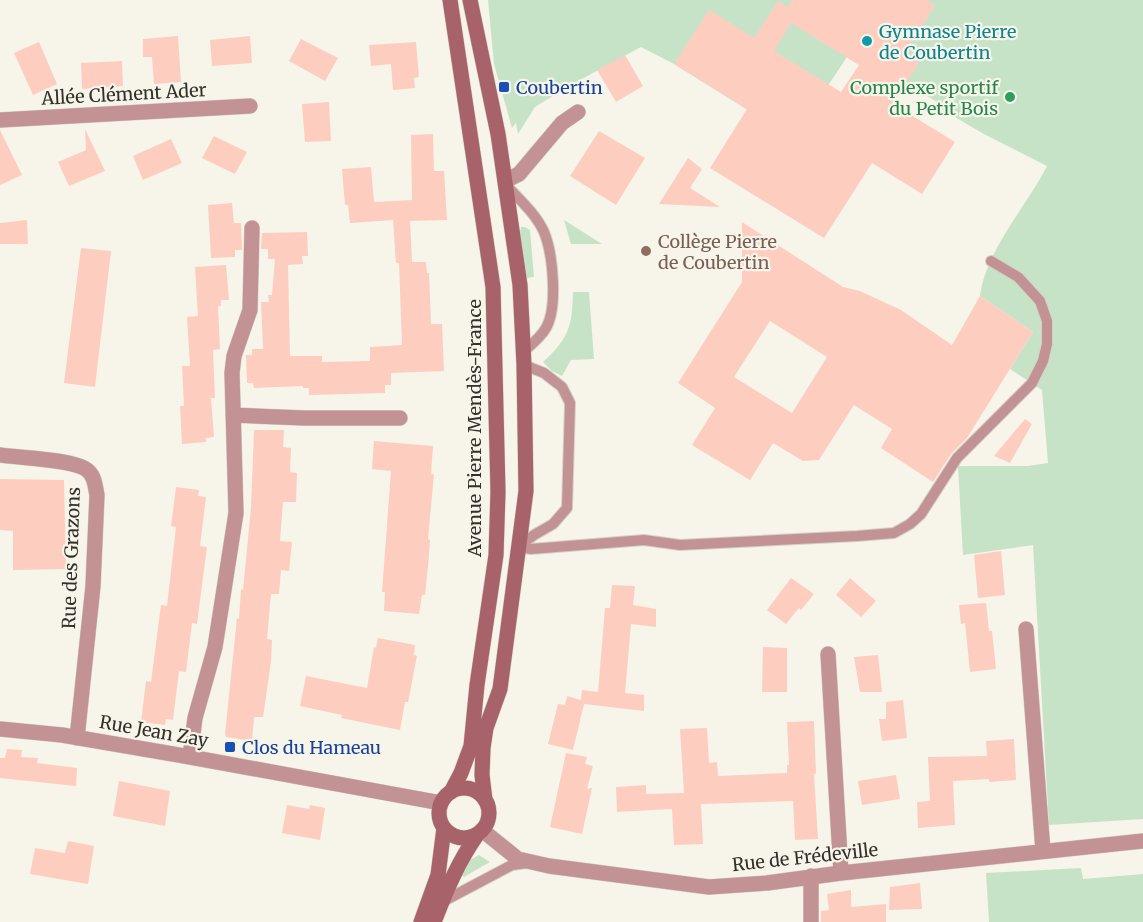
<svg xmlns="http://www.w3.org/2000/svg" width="1143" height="922" viewBox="0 0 1143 922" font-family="Merriweather,serif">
<rect width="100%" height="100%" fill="#f7f4e9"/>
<!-- green -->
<path fill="#c6e3c7" d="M488,0H1143V819L1049,825L1033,545L963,555L958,466H1028L1048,463L1042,390L1010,369L1033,332L980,296C986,250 1026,207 1047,166L982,133L938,107L939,103L906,84L901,91L847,57L792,140L783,132L674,64L641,47L567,87L535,107L518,134L516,123L512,128L494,64Z
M564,220L602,244H571Z
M521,227H525L530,230L534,277L525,278L520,232Z
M573,292H589L594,359L571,360L562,376L552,371L543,362C569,338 572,327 573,292Z
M479,855L490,862L464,877L462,875L470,860Z
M1081,868L1083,879L1143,874V922H989L986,873Z"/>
<!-- building -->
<path fill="#fdcec0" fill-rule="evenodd" d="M792,0H926L935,5L905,54L919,63L893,104L955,142L922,194L872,163L824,238L710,168L747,109L674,64L709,10L754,38L778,1L788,7ZM791,23L859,65L841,92L774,51Z
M178,36L181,82L154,84L152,57H143V39Z
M250,36L252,63L212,66L210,40Z
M301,39L338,58L325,81L289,61Z
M39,42L57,84L33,95L14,53Z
M416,42L419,77L414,78L415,88L393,90L391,64L371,66L369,45Z
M625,55L643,86L616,102L597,70Z
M122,61L123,86L82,89L81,63Z
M329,102L331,141L305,142L302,104Z
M85,129L105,171L69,186L58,162L86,150Z
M0,130L22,175L0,185Z
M599,131L645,158L616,205L570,176Z
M433,134L434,171H444L447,220L410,221L412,262H426L427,273H429L431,324H442L444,371L391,373V385H385V393L309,395V388H303V386L254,388L253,383H247L246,355H252V349H263L261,302H269L268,295H272L275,259H268V249H261L262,233L307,232L308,256H302L303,264L288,265L290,356H322V362L370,361V347L402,345L399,263H396L393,220L350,223L348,205H345L342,169L371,167L374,202L412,200L411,135Z
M214,136L247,152L235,174L202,158Z
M171,139L182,163L143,180L133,156Z
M688,158L702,169L690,188L720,207L659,204Z
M232,203L234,223H241L242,250H235V257L211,258L208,205Z
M27,220L28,244H0V223Z
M742,222L843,287L860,291L901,310L952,345L980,296L1033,332L967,438L951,454L933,482L881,448L892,429L854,405L819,460L803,461L773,443L750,480L692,445L715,408L678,383L742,282ZM770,321L827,357L792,413L734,377Z
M81,248L111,251L95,387L64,383Z
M226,265L229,300H221V306H218L220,349L213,350L215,398H211L214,437L206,438V442L182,444L180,406H184L182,366H190L187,317L198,316L195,267Z
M1025,419L1032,424L1010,463L994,456Z
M254,430H284L283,447L291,448L290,472L297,473L296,502H283L280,541L292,542L289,571L281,570L279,594H271L267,639L272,640L271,662L263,717H254L252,741L226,737L225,734L237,618L239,619L241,589L243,590L251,508Z
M374,441L433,446L431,474H434L428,539L430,540L428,567L425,595H422L419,614L384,611L385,592H382L391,471L372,469Z
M0,479L64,480L66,569L13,570V531L0,530Z
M176,487L199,490L198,496L206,497L200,546L207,547L197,624L192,623L186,672L179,671L173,720L166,719L165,725L141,722L146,681L151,682L161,605L167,606L176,527L171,526Z
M1001,551L1005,595L978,598L974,555Z
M791,578L814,594L801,610L799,608L786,624L767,610Z
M850,578L876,601L861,617L836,595Z
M612,585L635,586L633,605L656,609V627L631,624L625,693L644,695V711L584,704L573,750L548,744L558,704L565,705L567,696L581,700L582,690L598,692L605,608H610Z
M986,603L989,631H992L996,669L970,672L965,623L961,624L959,605Z
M378,638L415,645L414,655L417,656L408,702H405L400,730L341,718L342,715L300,706L306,676L367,688L374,647L376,648Z
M763,647L787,648V692H762Z
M878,655L882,692H860L854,657Z
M903,700L907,738L882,741L879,719H886V702Z
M814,721L816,774H814L818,839L795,840L793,801L701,804L703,844L674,845L672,809L617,812L616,787L646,785V794L684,793L680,729L707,728L709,763L717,762L718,776L787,773V765H789L787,722Z
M1014,739L1016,780L989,782V779L953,781L955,825L918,828L917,802L930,801L928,757L987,756L986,741Z
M7,749L22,750L21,757L38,758L37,763L77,768L76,786L0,778V758H5Z
M566,753L587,757L585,764L593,766L587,789L592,788L582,834L550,827Z
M896,775L900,799L862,805L858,781Z
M119,781L170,791L165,826L113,816Z
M287,805L309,809L310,805L325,808L320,840L282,833Z
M68,841L94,846L88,884L30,874L35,848L65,853Z
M920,883L922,909L889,910L890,887Z
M851,890V907L886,904V922H821V911L829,910L827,894Z"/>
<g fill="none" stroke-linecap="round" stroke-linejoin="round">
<!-- lane casing -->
<g stroke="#d3d1c7" stroke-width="12">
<path id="lane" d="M506,185C519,199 536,214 544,232C553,254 558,307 546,328C541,337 531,345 523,352
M518,547L531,549L644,540L680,545L857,536L894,533L910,524L921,514L957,458L1032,383L1043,361L1047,344V321L1040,301L1018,277L991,261
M518,547L534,535L553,524L567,508L570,403L562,387L544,373L524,365
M442,902L512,865L527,863"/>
</g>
<!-- street casing -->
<g stroke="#d3d1c7" stroke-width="16">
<path id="street" d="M0,120L250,106
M505,181L519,174L562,123L578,112
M233,415L304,418H400
M0,455C19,458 74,459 87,470C95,476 95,486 97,495L93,586L77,738
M1026,629L1043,851
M828,654L841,873
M0,729L62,735L190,757L441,803
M190,757L195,718L215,647L236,513L232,373L234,356L250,310L252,228
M482,830L518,859L549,866L709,887L767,883L841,873L1143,841
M811,876V922"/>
</g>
<!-- secondary casing -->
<g stroke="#d3d1c7" stroke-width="16">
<path id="secondary" d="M450,0L493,287L498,492L496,555L477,685L471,746L461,773L451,792
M470,0L498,134L520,285L524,365L526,491L500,689L486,728L483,748L482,775L485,800
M439 813a25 25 0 1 1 50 0a25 25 0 1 1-50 0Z
M421,922L438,875L444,828
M434,922C446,891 458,862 477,835"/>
</g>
<!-- lane -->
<use href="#lane" stroke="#c39295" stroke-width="10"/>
<!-- street -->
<use href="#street" stroke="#c39295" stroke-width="15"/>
<!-- secondary -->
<use href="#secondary" stroke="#a76369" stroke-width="15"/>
</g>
<!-- markers -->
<circle fill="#0f9aa8" stroke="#f7f4e9" stroke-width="2" cx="867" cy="41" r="6"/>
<g fill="#1a4fb4" stroke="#f7f4e9" stroke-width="2">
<rect x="498" y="81" width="12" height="12" rx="3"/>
<rect x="224" y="741" width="12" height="12" rx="3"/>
</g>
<circle fill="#2e9e5b" stroke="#f7f4e9" stroke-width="2" cx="1010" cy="97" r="6"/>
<circle fill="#8d6e63" stroke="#f7f4e9" stroke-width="2" cx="646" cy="251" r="6"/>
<g text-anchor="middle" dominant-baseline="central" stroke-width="4.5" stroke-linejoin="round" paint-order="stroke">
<!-- culture labels -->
<g font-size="18" fill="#0d838f" stroke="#f7f4e9" text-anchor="start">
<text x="879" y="31">Gymnase Pierre<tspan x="879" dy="21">de Coubertin</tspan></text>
</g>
<!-- transit labels -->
<g font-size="18" fill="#164399" stroke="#f7f4e9" text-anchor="start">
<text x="516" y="87">Coubertin</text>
<text x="242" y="747">Clos du Hameau</text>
</g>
<!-- leisure labels -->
<g font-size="18" fill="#27864d" stroke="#f7f4e9" text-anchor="end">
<text x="998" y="87">Complexe sportif<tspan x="998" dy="21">du Petit Bois</tspan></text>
</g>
<!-- street labels -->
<g font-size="18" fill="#31302b" stroke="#f7f4e9">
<text transform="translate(124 94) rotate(-3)">Allée Clément Ader</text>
<text transform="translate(474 428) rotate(-90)">Avenue Pierre Mendès-France</text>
<text transform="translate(71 558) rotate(-88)">Rue des Grazons</text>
<text transform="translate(154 731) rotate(10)">Rue Jean Zay</text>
<text transform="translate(805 857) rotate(-6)">Rue de Frédeville</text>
</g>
<!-- education labels -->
<g font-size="18" fill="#785e54" stroke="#f7f4e9" text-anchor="start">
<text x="658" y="241">Collège Pierre<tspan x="658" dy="21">de Coubertin</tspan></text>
</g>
</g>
</svg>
